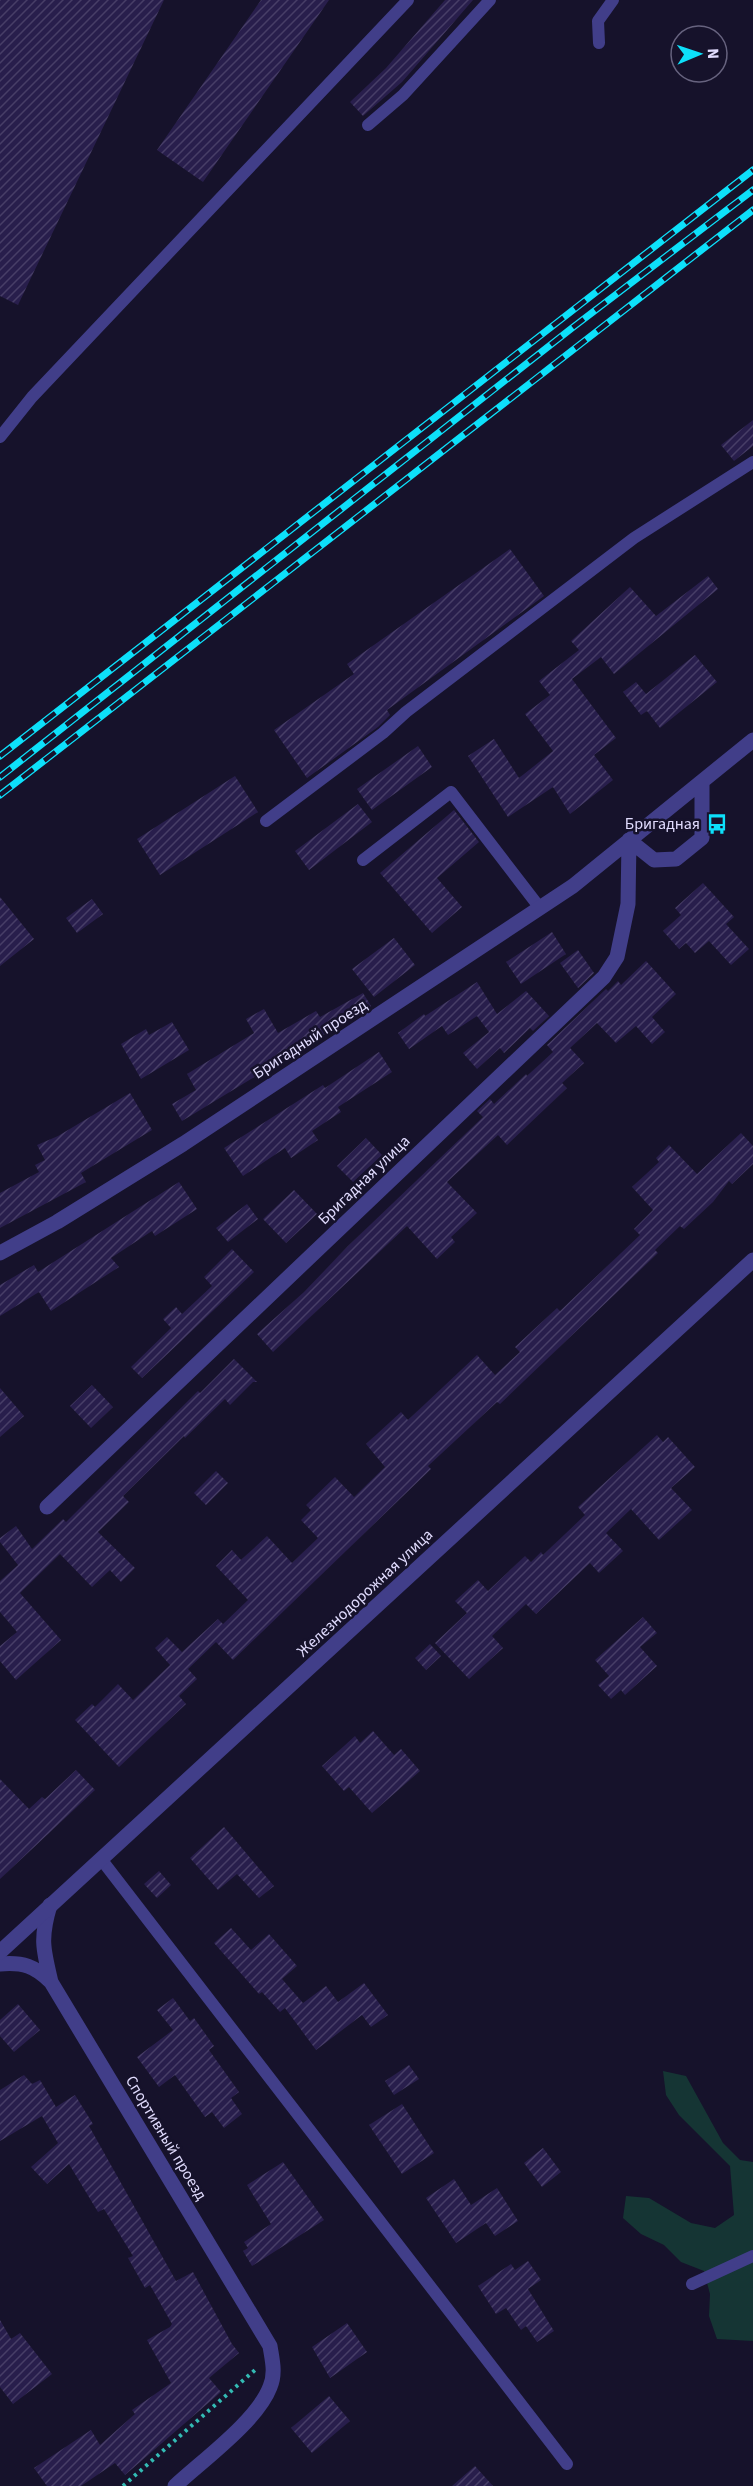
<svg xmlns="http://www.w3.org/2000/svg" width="753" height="2486" viewBox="0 0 753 2486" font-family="'Source Sans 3',sans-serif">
<defs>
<pattern id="building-hatch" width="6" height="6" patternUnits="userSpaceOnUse" patternTransform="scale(1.5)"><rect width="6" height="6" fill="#281e4c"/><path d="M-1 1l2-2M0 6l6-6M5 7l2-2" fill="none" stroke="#473e67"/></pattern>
</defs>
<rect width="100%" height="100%" fill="#16122b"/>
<!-- green -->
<path fill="#153534" d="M663,2071L686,2076L723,2143L740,2160L753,2162V2341L717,2339L709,2316L710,2294L704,2271L681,2262L664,2245L641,2234L623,2218L626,2196L649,2198L691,2223L715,2228L734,2215L730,2166L679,2115L666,2095Z"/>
<!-- building -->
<path fill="url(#building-hatch)" d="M0,0H164L18,305L0,296Z
M261,0H329L203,182L157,150Z
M445,0H473L402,82L363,116L350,102L386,68Z
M753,420V446L734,461L721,445Z
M510,549L544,596L387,710L390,715L378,727L307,778L274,730L354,674L347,664Z
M708,576L718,589L614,674L601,657L572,679L616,738L594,755L613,780L570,814L553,787L508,817L468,756L494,739L519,778L553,751L525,714L550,695L539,681L579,650L571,641L630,587L656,616Z
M695,655L717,682L660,728L647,711L641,715L623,692L636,682L646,694Z
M418,746L432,767L372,810L357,789Z
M235,776L258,812L160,875L137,839Z
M358,804L372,822L309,870L295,851Z
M454,810L479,842L437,878L462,907L432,933L380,873Z
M703,883L734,917L726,924L749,949L731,965L709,941L695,953L686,943L679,949L663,931L681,915L675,908Z
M0,897L34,939L0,966Z
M92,899L103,914L77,933L66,918Z
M552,932L566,954L521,984L506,962Z
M394,938L415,965L374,997L352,969Z
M578,950L594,973L578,988L560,963Z
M646,961L676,994L652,1017L665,1032L652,1044L636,1026L616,1043L597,1023L570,1048L584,1063L562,1083L567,1088L507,1145L498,1135L447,1182L477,1213L451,1237L455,1242L437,1259L407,1226L273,1352L257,1334L304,1292L348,1246L483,1117L477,1111L490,1099L494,1104L526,1074L527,1076L553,1052L547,1045L606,989L608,991L618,981L621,985Z
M477,982L497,1014L526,991L549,1016L533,1031L530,1028L504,1053L500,1048L477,1069L463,1053L489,1032L477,1016L448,1035L442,1026L409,1049L398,1033L424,1014L425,1016Z
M363,993L371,1006L182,1121L172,1104L196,1090L187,1074L254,1033L246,1019L264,1009L278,1033L316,1011L320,1017Z
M172,1022L189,1050L141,1079L121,1044L146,1029L149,1035Z
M379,1052L392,1072L338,1107L341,1112L312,1131L318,1140L291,1158L285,1148L243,1176L224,1148L323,1085L325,1088Z
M130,1093L152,1130L81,1173L86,1182L0,1228V1193L39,1172L35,1165L45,1160L37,1145L58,1136Z
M741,1133L753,1146V1164L732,1184L729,1181L713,1202L684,1229L680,1226L655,1250L658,1253L500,1404L497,1402L428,1466L431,1469L233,1660L216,1642L188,1669L197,1679L179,1696L186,1704L119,1767L75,1720L92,1704L95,1707L118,1684L133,1700L170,1665L155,1648L167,1637L182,1652L218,1619L223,1624L248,1600L216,1566L232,1550L241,1560L267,1536L292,1563L318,1538L301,1520L311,1510L306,1505L335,1477L354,1497L385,1467L366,1444L401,1412L408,1420L477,1355L495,1375L520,1352L515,1347L557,1308L560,1311L640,1235L634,1229L653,1210L632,1187L659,1162L656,1158L669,1145L697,1174Z
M366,1138L382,1155L353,1182L337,1166Z
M179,1182L197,1209L155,1236L152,1231L111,1258L119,1267L51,1311L39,1292L0,1316V1285L34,1265L38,1272Z
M294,1190L317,1214L286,1243L263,1219Z
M247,1204L258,1219L228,1242L216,1228Z
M232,1249L254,1272L142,1378L131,1367L171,1328L163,1319L176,1307L182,1314L212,1286L204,1277Z
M234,1359L257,1382H253L230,1405L225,1399L185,1438L184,1436L123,1496L129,1502L98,1532L135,1568L121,1582L110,1570L92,1587L60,1554L20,1593L61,1640L16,1680L0,1661V1646L17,1632L0,1612V1581L18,1565L0,1542V1538L16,1526L32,1549L63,1519L66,1522L198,1391L200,1393Z
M92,1385L113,1407L91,1428L70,1406Z
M0,1388L24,1416L0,1437Z
M657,1435L663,1442L668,1437L695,1467L671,1488L692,1510L659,1540L631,1509L606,1533L623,1551L599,1573L590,1563L536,1614L526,1604L492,1636L503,1648L469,1679L435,1643L467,1613L455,1601L478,1580L488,1591L525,1556L531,1562L541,1552L543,1555L585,1515L578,1507Z
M216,1471L228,1483L206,1505L194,1493Z
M643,1617L657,1633L640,1647L657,1666L625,1695L621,1690L611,1699L598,1685L609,1676L595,1660Z
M430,1644L441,1656L426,1670L415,1658Z
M373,1731L394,1755L401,1749L420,1771L372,1813L349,1787L344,1791L322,1766L355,1736L360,1743Z
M76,1770L95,1790L0,1879V1779L29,1809L42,1797L45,1799Z
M224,1827L274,1886L259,1898L237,1874L218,1890L190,1858Z
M159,1871L171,1885L157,1898L144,1884Z
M231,1928L251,1950L269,1934L297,1966L282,1979L303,2003L326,1986L338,2002L364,1983L388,2015L371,2027L362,2015L316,2050L285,2008L280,2012L262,1992L259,1994L214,1943Z
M173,1998L190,2021L194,2018L214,2046L209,2050L239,2092L231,2098L242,2114L224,2128L212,2112L205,2117L175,2075L159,2087L137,2057L173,2030L157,2010Z
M18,2004L40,2030L14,2052L0,2036V2020Z
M409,2065L419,2079L394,2095L385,2081Z
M24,2075L32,2084L40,2080L56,2107L75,2095L93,2124L89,2126L176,2281L193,2272L232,2344L239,2353L209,2378L221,2392L125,2475L115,2463L81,2486H47L34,2468L91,2430L100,2445L135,2414L132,2410L171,2383L147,2340L170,2327L172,2324L150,2285L145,2288L128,2258L133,2256L104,2209L98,2212L69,2164L47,2184L31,2167L58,2143L42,2116L0,2141V2090Z
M402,2104L434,2153L402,2174L369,2125Z
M543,2148L561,2172L542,2187L524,2163Z
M283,2162L324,2220L252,2266L243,2251L248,2248L244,2242L271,2224L247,2185Z
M454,2179L471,2205L497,2188L518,2221L495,2236L486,2223L456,2243L426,2198Z
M528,2261L541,2280L528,2289L554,2331L537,2342L526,2326L521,2330L506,2308L496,2314L478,2286L511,2264L515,2270Z
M0,2320L11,2339L20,2333L52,2374L13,2404L0,2387Z
M347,2323L367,2352L330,2378L312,2347Z
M329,2396L350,2421L312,2453L291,2428Z
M475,2466L493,2486H452Z"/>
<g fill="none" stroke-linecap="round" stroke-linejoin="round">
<!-- path -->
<path stroke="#33bbb4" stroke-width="4" stroke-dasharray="3 4.5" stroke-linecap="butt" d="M123,2486L255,2370"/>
<!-- service -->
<path stroke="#413e89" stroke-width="12" d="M599,43L598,21L613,0
M368,125L403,95L490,0
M0,437L32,397L408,0
M266,821L383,733L406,712L634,538L753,462
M363,860L451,792L540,908
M101,1859L567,2464
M692,2284L753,2256"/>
<!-- minor -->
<path stroke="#413e89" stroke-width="15" d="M629,840L654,860L676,859L702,838V783
M0,1253L57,1222L183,1144L573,886L753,740
M47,1507L604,977L617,957L628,904L629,840
M50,1905C40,1938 43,1949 51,1982L270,2346C272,2359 276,2373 270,2387C257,2421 203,2460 175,2486
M0,1964C23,1962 35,1966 51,1982"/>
<!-- tertiary -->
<path stroke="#413e89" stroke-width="15" d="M0,1952L753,1260"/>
<!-- rail casing -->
<g stroke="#0de0fa" stroke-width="7">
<path id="rail" d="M0,756L753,170
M0,777L572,328L753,190
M0,795L753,210"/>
</g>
<!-- rail -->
<use href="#rail" stroke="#16122b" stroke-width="4.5" stroke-dasharray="14" stroke-linecap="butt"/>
</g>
<!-- icons -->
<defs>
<g id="bus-bare" transform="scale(1.62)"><path d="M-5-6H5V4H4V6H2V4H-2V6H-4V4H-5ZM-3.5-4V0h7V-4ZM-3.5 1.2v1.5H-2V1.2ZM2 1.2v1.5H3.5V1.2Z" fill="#0de0fa" stroke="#16122b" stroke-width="2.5" paint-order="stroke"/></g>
</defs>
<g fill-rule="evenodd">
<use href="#bus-bare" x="717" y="824"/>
</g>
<g text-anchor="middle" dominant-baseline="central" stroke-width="5" stroke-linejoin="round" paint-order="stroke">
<!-- poi labels -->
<g font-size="16" fill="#e1dcfe" stroke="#16122b" text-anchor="end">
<text x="700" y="824">Бригадная</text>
</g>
<!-- street labels -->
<g font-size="16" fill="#e1dcfe" stroke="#16122b">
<text transform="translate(310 1039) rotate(-33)">Бригадный проезд</text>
<text transform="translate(364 1180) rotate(-44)">Бригадная улица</text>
<text transform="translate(365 1593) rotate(-43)">Железнодорожная улица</text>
<text transform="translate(166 2138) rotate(59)">Спортивный проезд</text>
</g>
</g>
<!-- north arrow -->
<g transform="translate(699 54) rotate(88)"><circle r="28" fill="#16122b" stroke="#67637f" stroke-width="1.5"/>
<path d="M0-4.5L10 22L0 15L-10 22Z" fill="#0de0fa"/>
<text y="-9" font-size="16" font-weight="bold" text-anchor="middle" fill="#e1dcfe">N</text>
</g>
</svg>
